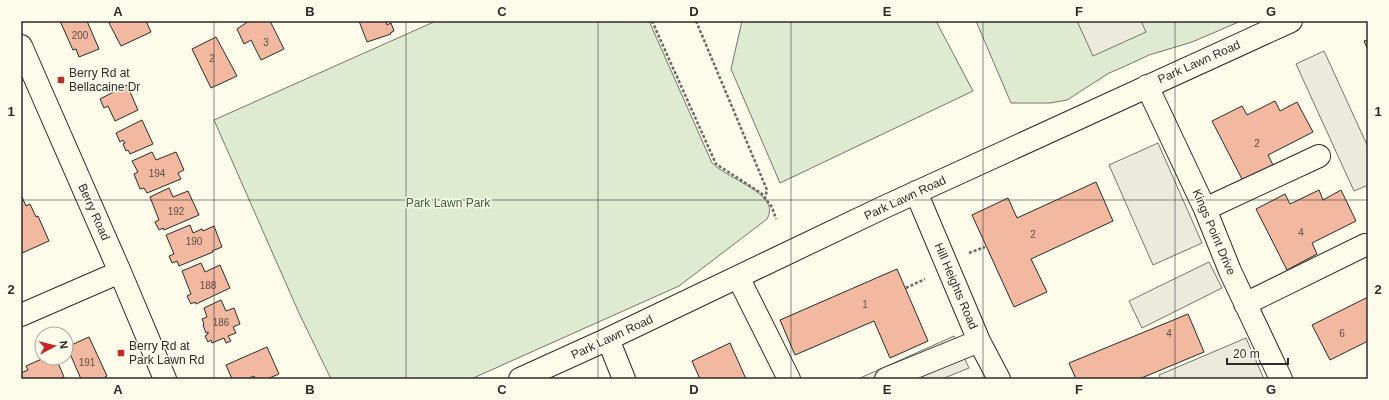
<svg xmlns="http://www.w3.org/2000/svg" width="1389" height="400" viewBox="0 0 1389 400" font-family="Helvetica,sans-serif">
<rect width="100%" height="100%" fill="#fdfbea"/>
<!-- green -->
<path fill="#deebd1" stroke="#74746e" d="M436,21H649L712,163C725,176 762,189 768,204C771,209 769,215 767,219L679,286L471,379H331L299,313L214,120Z
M742,21H936L973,91L780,183L731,69Z
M976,21H1241L1192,42L1149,55L1121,68L1109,73L1067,100L1050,103H1011Z"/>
<!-- parking -->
<path fill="#eceadb" stroke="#74746e" d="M1077,21H1141L1146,32L1093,56Z
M1324,51L1368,147V185L1354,191L1296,64Z
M1158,143L1202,243L1153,265L1109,165Z
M1209,262L1222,288L1142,328L1129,301Z
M954,336L969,368L942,379H858Z
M1246,338L1264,379H1161L1159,375Z"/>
<!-- building -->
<path fill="#f2b8a0" stroke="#2b2b2b" d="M60,21H87L99,49L79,57L76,49L73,50Z
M113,21H146L151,32L121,46L109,23Z
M249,21H270L284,49L261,60L251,40L244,44L237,29Z
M359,21H386L387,25L391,23L394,31L390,33L391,34L367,42Z
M216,37L237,76L211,88L192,49Z
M1368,40V50L1364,41Z
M127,85L138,110L115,121L108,106L104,108L100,99Z
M1275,101L1280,111L1297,102L1313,132L1268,155L1273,165L1243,181L1212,121L1242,106L1247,115Z
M142,120L153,144L130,154L128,150L126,151L123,144L125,143L123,140L120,142L116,133Z
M152,152L156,160L176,152L184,170L178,173L181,179L147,193L144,188L140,189L134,174L138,172L132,161Z
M1096,182L1113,221L1031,259L1047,292L1014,307L972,215L1008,198L1017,218Z
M169,188L173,197L188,191L199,215L164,230L163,228L159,230L155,222L159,220L150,197Z
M1319,190L1323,200L1341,190L1356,221L1312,243L1317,254L1287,270L1256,209L1285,194L1290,204Z
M22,197L26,206L30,204L36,217L38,216L49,241L22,253L21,250V198Z
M190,225L193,233L202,229L203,231L214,226L222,247L212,251L213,252L179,266L177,261L172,263L169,256L174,254L166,235Z
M201,263L205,272L220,265L230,288L196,304L195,302L191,304L187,296L191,294L182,271Z
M897,269L928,341L890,358L874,321L795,355L780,320Z
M1368,297V341L1330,360L1312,325Z
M221,300L226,311L234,308L240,324L233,327L236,333L228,336L231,341L226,343L224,338L212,343L211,340L208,342L205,336L208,334V332L206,333L203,325L204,324L202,319L207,317L204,308Z
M1188,314L1204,352L1139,379H1076L1069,363Z
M89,337L107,376L105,377L106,379H81L67,347Z
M730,343L746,379H700L692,361Z
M267,347L279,374L267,379H255L254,376L247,379H232L226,365Z
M44,358H56L64,377L59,379H22L21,373L28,370L26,366Z"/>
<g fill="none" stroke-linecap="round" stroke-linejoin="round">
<!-- minor casing -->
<g stroke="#2b2b2b" stroke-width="24">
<path id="minor" d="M21,46L120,272L165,379
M1147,86L1205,209L1230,271L1281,379
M916,192L979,341L999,379
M1205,209L1319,156
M738,277L789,379
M1245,304L1365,245
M21,315L120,272
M608,339L624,379
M520,379L608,339L882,208L1291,21
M886,379L979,341"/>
</g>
<!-- path -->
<path stroke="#6a6964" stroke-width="2.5" stroke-dasharray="3 2" stroke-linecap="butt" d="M652,21L716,164L761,193L772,207L776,219
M696,21L767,190L765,198
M969,253L985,247
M906,288L925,279"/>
<!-- minor -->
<use href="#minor" stroke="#fdfbea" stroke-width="22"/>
</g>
<!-- grid -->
<path fill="none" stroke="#2b2b2b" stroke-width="1" stroke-opacity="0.55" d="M214,21V379M406,21V379M598,21V379M791,21V379M983,21V379M1175,21V379M21,200H1368"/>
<!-- markers -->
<g fill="#c62828" stroke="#fdfbea" stroke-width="1.5">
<rect x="57" y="76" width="8" height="8" rx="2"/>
<rect x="117" y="349" width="8" height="8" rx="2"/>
</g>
<g text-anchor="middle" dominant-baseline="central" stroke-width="3" stroke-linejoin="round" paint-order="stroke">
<!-- number labels -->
<g font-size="10" fill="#5d4e48">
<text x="80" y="35">200</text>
<text x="266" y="42">3</text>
<text x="212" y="58">2</text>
<text x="1257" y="143">2</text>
<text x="157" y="173">194</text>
<text x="176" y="211">192</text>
<text x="1301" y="232">4</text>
<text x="1033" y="234">2</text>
<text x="194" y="241">190</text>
<text x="208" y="285">188</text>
<text x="865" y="304">1</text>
<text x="221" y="322">186</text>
<text x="1169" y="333">4</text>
<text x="1342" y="333">6</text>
<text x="87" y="362">191</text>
</g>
<!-- street labels -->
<g font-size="12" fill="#2b2b2b" stroke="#fdfbea">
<text transform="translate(1199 62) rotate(-24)">Park Lawn Road</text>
<text transform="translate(905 198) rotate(-25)">Park Lawn Road</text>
<text transform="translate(94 212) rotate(66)">Berry Road</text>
<text transform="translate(1214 232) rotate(67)">Kings Point Drive</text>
<text transform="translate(956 286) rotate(67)">Hill Heights Road</text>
<text transform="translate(612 337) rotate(-25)">Park Lawn Road</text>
</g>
<!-- poi labels -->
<g font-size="12" fill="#2b2b2b" stroke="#fdfbea" text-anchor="start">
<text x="69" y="73">Berry Rd at<tspan x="69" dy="14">Bellacaine Dr</tspan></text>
<text x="129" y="346">Berry Rd at<tspan x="129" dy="14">Park Lawn Rd</tspan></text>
</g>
<!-- park labels -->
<g font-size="12" fill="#34623c" stroke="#fdfbea">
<text x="448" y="203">Park Lawn Park</text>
</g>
</g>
<!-- border -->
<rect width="1389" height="400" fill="none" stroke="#fdfbea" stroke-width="44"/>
<!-- north arrow -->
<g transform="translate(54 346) rotate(83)"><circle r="19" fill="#fdfbea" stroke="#a9a89e"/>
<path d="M0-3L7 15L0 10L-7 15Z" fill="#c62828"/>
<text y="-6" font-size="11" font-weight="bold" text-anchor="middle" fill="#2b2b2b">N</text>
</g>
<!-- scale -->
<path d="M1227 358v6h61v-6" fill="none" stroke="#2b2b2b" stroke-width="2"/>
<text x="1233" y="358" font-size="12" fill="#2b2b2b" stroke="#fdfbea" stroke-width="3" paint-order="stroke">20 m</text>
<rect x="22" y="22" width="1345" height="356" fill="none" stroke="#2b2b2b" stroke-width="1.5"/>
<g font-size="13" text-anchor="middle" font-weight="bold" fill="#2b2b2b">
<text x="118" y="16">A</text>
<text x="310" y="16">B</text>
<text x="502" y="16">C</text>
<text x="694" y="16">D</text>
<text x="887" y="16">E</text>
<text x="1079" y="16">F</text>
<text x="1271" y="16">G</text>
<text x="11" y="116">1</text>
<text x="1378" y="116">1</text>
<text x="11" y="294">2</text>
<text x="1378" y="294">2</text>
<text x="118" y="394">A</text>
<text x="310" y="394">B</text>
<text x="502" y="394">C</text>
<text x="694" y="394">D</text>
<text x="887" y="394">E</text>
<text x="1079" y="394">F</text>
<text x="1271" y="394">G</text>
</g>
</svg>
